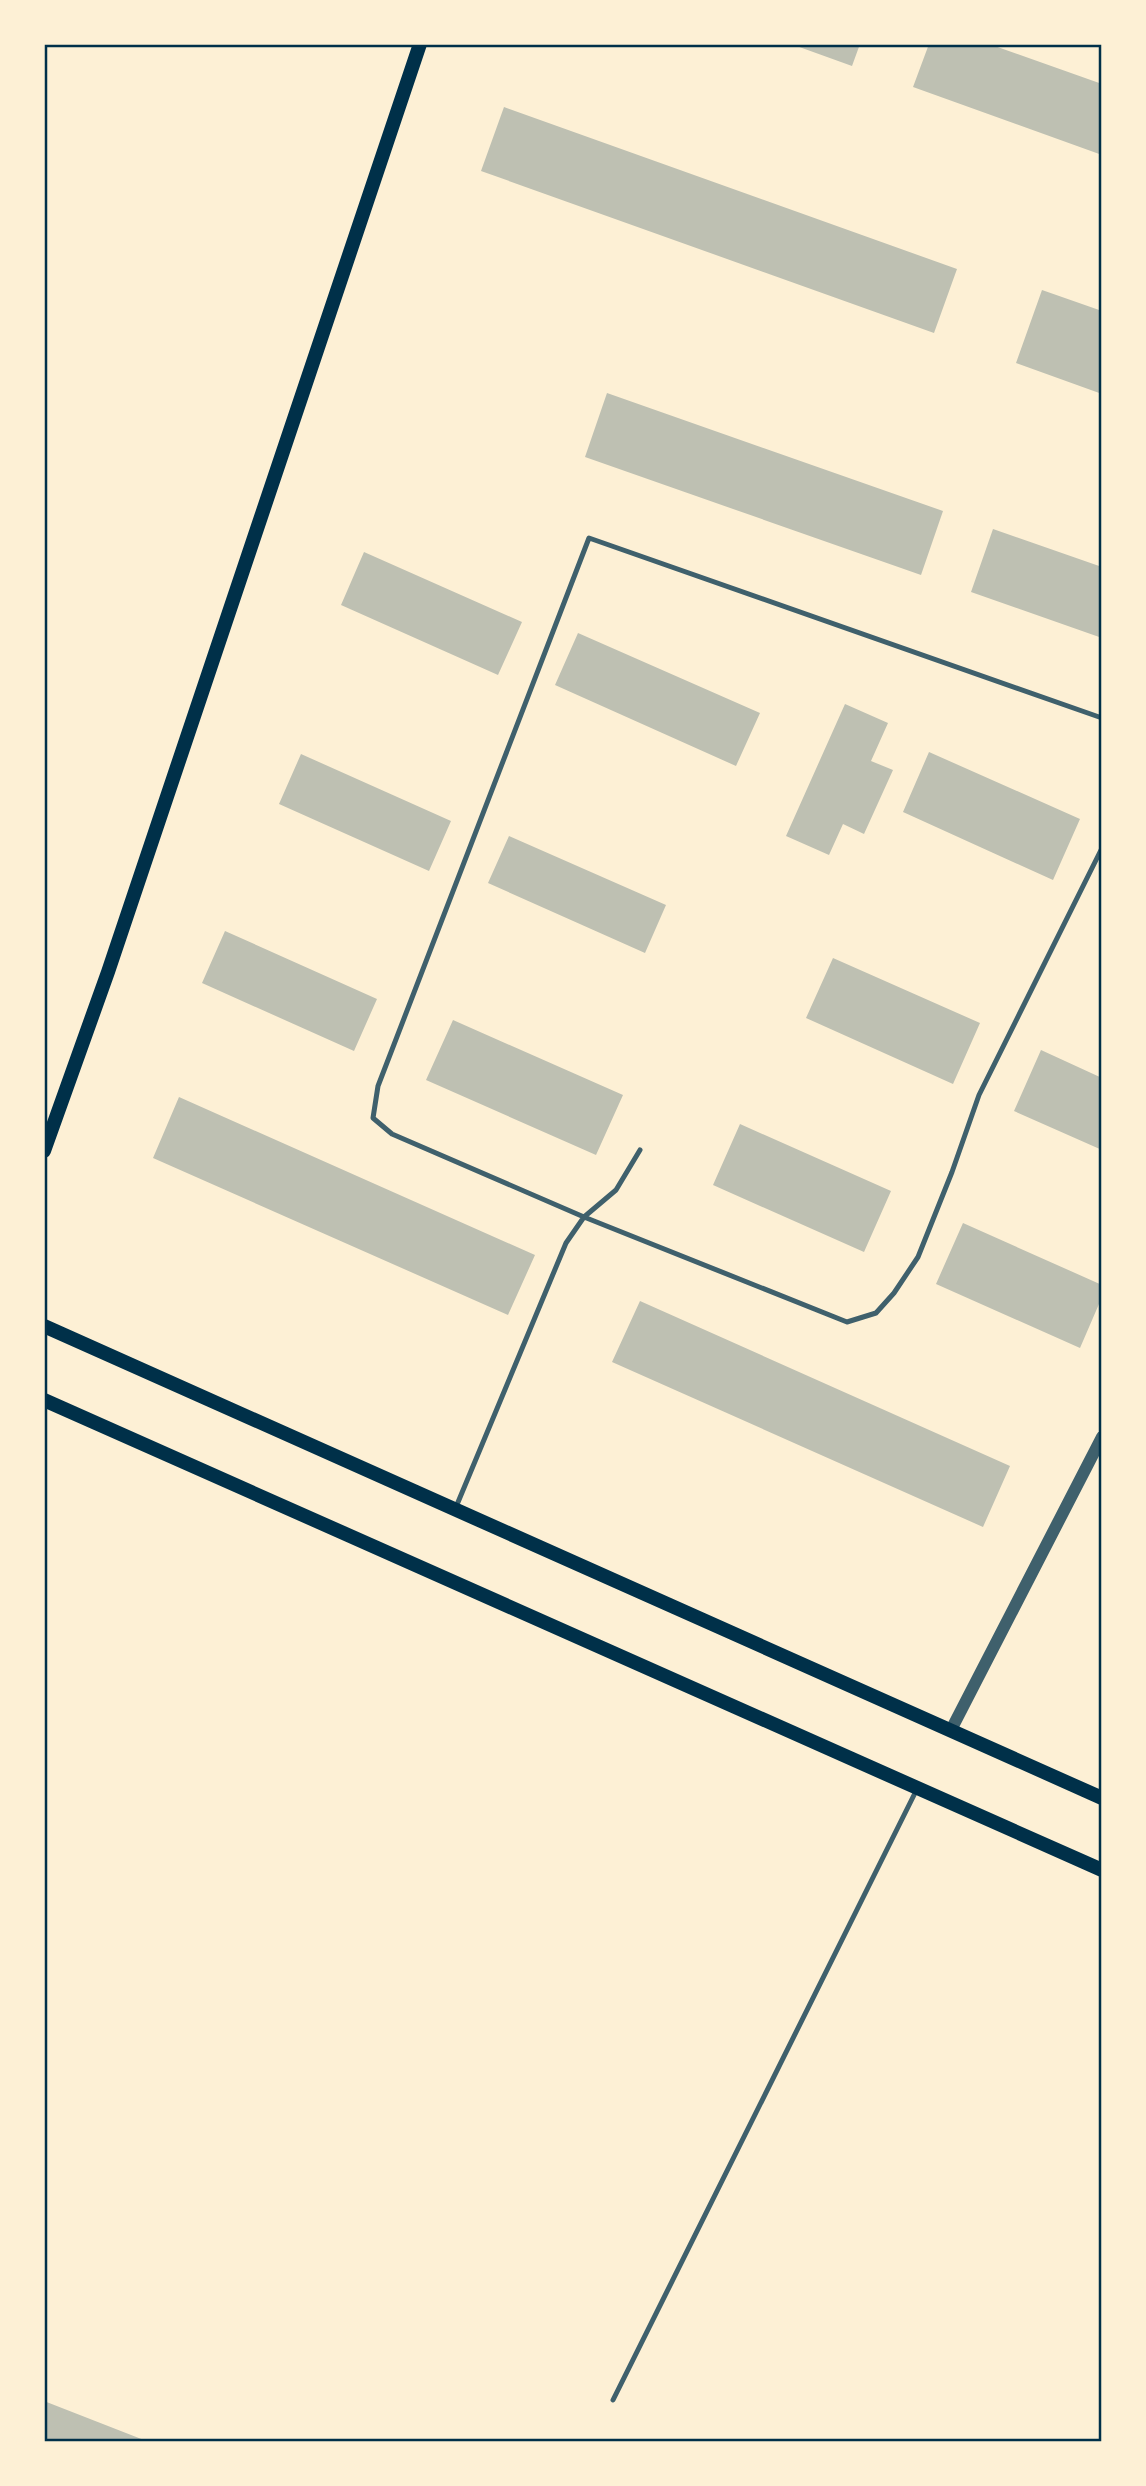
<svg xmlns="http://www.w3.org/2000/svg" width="1146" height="2486" viewBox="0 0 1146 2486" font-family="'Public Sans',sans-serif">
<rect width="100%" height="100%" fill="#fdf0d5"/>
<!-- building -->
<path fill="#bec0b2" d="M791,44H860L852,66Z
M929,44H989L1102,84V155L913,87Z
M504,107L957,269L934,333L481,171Z
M1042,290L1102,311V394L1016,363Z
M607,393L943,511L921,575L585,457Z
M993,529L1102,567V638L971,592Z
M364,552L522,622L498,675L341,605Z
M578,633L760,713L736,766L555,685Z
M845,704L888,723L871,761L893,770L864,834L843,824L829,855L786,836Z
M929,752L1080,819L1053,880L903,812Z
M301,754L451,821L429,871L279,804Z
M509,836L666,905L645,953L488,883Z
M225,931L377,999L354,1051L202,983Z
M833,958L980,1023L953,1084L806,1018Z
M453,1020L623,1095L596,1155L426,1080Z
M1041,1050L1102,1078V1150L1014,1111Z
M179,1097L535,1255L508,1315L153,1158Z
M740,1124L891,1191L864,1252L713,1185Z
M963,1223L1102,1285V1297L1080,1348L936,1284Z
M640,1301L1010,1466L983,1527L612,1362Z
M44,2401L149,2442H44Z"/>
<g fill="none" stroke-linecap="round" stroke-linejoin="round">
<!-- service -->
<path stroke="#3f606c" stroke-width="5" d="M1102,718L589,538L378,1086L373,1118L392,1134L584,1217L847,1322L876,1313L894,1293L918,1257L952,1172L979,1095L1102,848
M456,1507L566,1243L584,1217L616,1190L640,1150
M613,2400L917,1789"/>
<!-- tertiary -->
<path stroke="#3f606c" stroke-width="12" d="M951,1730L1102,1437"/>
<!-- secondary -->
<path stroke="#003049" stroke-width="14" d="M44,1151L108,972L420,44
M44,1326L1102,1798
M44,1400L1102,1870"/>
</g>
<!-- border -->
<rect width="1146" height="2486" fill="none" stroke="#fdf0d5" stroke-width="91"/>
<rect x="46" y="46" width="1054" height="2394" fill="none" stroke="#003049" stroke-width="2.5"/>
</svg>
